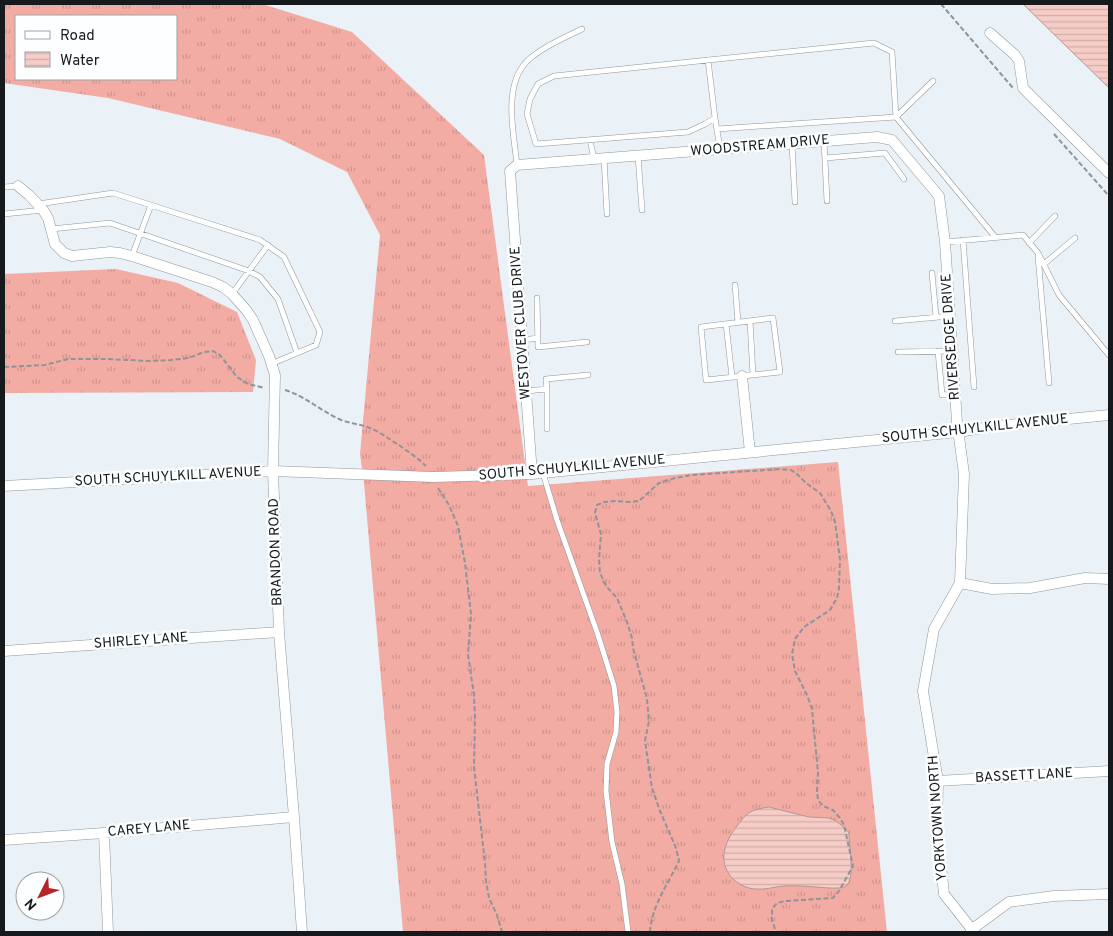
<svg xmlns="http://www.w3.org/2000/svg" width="1113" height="936" viewBox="0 0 1113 936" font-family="Overpass,sans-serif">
<defs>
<pattern id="grass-tufts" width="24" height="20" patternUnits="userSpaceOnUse" patternTransform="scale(1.25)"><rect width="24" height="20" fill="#f3aca4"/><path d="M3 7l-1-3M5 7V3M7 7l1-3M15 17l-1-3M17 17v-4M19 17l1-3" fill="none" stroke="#d0938d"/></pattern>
<pattern id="water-rules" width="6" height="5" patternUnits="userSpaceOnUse" patternTransform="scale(1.25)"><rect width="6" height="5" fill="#f6ccc7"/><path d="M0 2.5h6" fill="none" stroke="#d2afaa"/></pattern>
</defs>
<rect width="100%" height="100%" fill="#eaf1f7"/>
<!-- grass -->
<path fill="url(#grass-tufts)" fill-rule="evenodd" d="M4,4H262L352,32L484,155L528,486L838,462L887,932H403L364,483L360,454L380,235L347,172L280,139L108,98L4,83ZM16,16H176V79H16Z
M116,269L178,283L237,312L256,360L253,392L4,393V274Z"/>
<!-- water -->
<path fill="url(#water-rules)" stroke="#b39794" d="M1023,4H1109V88Z
M769,807L809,817L829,818L836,821L846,829L849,833C849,844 855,878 847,885C843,889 834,888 829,888C814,887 798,885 783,886C774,887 765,890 756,889C747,889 738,884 732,878C717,861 725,841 737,826C741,821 745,815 750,812C756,809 762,808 769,807Z"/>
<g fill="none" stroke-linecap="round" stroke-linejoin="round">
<!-- service casing -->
<g stroke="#90979c" stroke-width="6">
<path id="service" d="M708,60L715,118L705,124L688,132L536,144L527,114L530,99L538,84L554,76L874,43L892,52L896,117L717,129
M933,81L896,117L996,238
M715,118L720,149
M590,140L594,159
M824,141L827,201
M792,144L795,202
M638,156L642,210
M604,158L607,214
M825,158L885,153L904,179
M517,165C514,136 504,91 523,66C533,51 566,37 582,29
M4,187L18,186
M38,204L113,193L260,240L284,257L320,332L316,345L271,364
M4,214L43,210
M51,229L110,223L249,271L260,277L278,299L297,353
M963,240L974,387
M945,242L1023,235L1038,253L1059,295L1109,355
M1029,243L1055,216
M132,256L151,205
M1038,256L1049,383
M1044,264L1075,238
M932,273L936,317
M735,285L738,322
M232,294L268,245
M537,298L538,347L587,342
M773,318L780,372L706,380L701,327Z
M750,321L753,375
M895,321L950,316
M726,324L732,377
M523,340L538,338
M938,351L942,395L955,394
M898,352L952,351
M547,389L546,379L588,375
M526,391L547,389V429
M543,473L557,520L597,632L614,686L617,712L616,732L607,764L606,791L612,842L622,884L628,932"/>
</g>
<!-- minor casing -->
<g stroke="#90979c" stroke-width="11">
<path id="minor" d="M990,33L1015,55L1019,61L1023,88L1033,98L1109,173
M18,186L29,195L43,210L48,218L55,244L64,253L72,256L110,252L120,253L135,257L212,282L223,287L232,294L247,311L253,320L269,356L275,375L273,471L279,632L294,817L302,932
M742,376L750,452
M532,474L510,171L517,165L877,137L892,140L939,196L945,242L957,422L964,474L960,583L934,629L923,691L938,781L937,829L944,894L974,932
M4,486L273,471L433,477L532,474L958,432L997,426L1109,415
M960,583L992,589L1030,588L1085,578L1109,579
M4,651L279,632
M938,781L1109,771
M104,833L108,932
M4,840L104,833L294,817
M971,930L1009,902L1054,896L1109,894"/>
</g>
<!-- path -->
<path stroke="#8e9498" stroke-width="2" stroke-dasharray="5 2.5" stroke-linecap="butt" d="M941,4L1013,88
M1054,134L1109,196
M4,367L45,365L68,359H107L150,361L171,360L189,358L204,352L213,351L220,355L237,377L248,384L265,388
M285,390C307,397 319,410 339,419C350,424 362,424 372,429C382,433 390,440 399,445C408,452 418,458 426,466
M438,488L449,505L458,526L465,563L471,614L468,655L474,695L475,717L474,767L485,863L486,881L489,898L497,915L502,932
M650,932C652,905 668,884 679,861L676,848L660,811L652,788L645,741L649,721L647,699L633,648L632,638L627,622L617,598L606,586L600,573L599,560L601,534L595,513L597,505L604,502L616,501L630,502L639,501L659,483L675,478L692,475L781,469L791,470L797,474L806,483L820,493L831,511L835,522L840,559L839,588L837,598L830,610L804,627L795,639L792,654L795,671L807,695L812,709L818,773L817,791L818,800L823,806L833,810L840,818L844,825L853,866L839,891L833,898L786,901L777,903L772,909V920L776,932"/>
<!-- service -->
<use href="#service" stroke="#fff" stroke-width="5"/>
<!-- minor -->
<use href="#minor" stroke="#fff" stroke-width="10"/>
</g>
<g text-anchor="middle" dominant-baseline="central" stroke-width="5" stroke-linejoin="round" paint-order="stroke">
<!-- street labels -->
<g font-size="14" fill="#171a1c" stroke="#fcfeff">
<text transform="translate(760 146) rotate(-5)">WOODSTREAM DRIVE</text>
<text transform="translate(521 323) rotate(-94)">WESTOVER CLUB DRIVE</text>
<text transform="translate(951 337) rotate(-94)">RIVERSEDGE DRIVE</text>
<text transform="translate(975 429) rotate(-6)">SOUTH SCHUYLKILL AVENUE</text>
<text transform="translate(572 468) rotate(-5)">SOUTH SCHUYLKILL AVENUE</text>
<text transform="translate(168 477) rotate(-3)">SOUTH SCHUYLKILL AVENUE</text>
<text transform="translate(276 552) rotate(-92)">BRANDON ROAD</text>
<text transform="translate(141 641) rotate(-4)">SHIRLEY LANE</text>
<text transform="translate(1024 776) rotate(-3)">BASSETT LANE</text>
<text transform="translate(938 818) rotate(-94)">YORKTOWN NORTH</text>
<text transform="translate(149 829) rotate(-5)">CAREY LANE</text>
</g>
</g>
<!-- border -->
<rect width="1113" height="936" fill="none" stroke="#171a1c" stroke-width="10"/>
<!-- legend -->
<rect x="15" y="15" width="162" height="65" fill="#fcfeff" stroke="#a0a3a4"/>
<rect x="25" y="31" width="25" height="8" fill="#ffffff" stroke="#a0a3a4"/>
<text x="60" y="40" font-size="15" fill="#171a1c">Road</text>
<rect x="25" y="52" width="25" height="15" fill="url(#water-rules)" stroke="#a0a3a4"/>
<text x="60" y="65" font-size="15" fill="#171a1c">Water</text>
<!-- north arrow -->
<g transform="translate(40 896) rotate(228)"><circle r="24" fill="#fcfeff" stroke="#a0a3a4"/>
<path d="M0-4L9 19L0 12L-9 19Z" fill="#b52527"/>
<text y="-8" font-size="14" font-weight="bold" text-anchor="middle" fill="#171a1c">N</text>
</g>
</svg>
